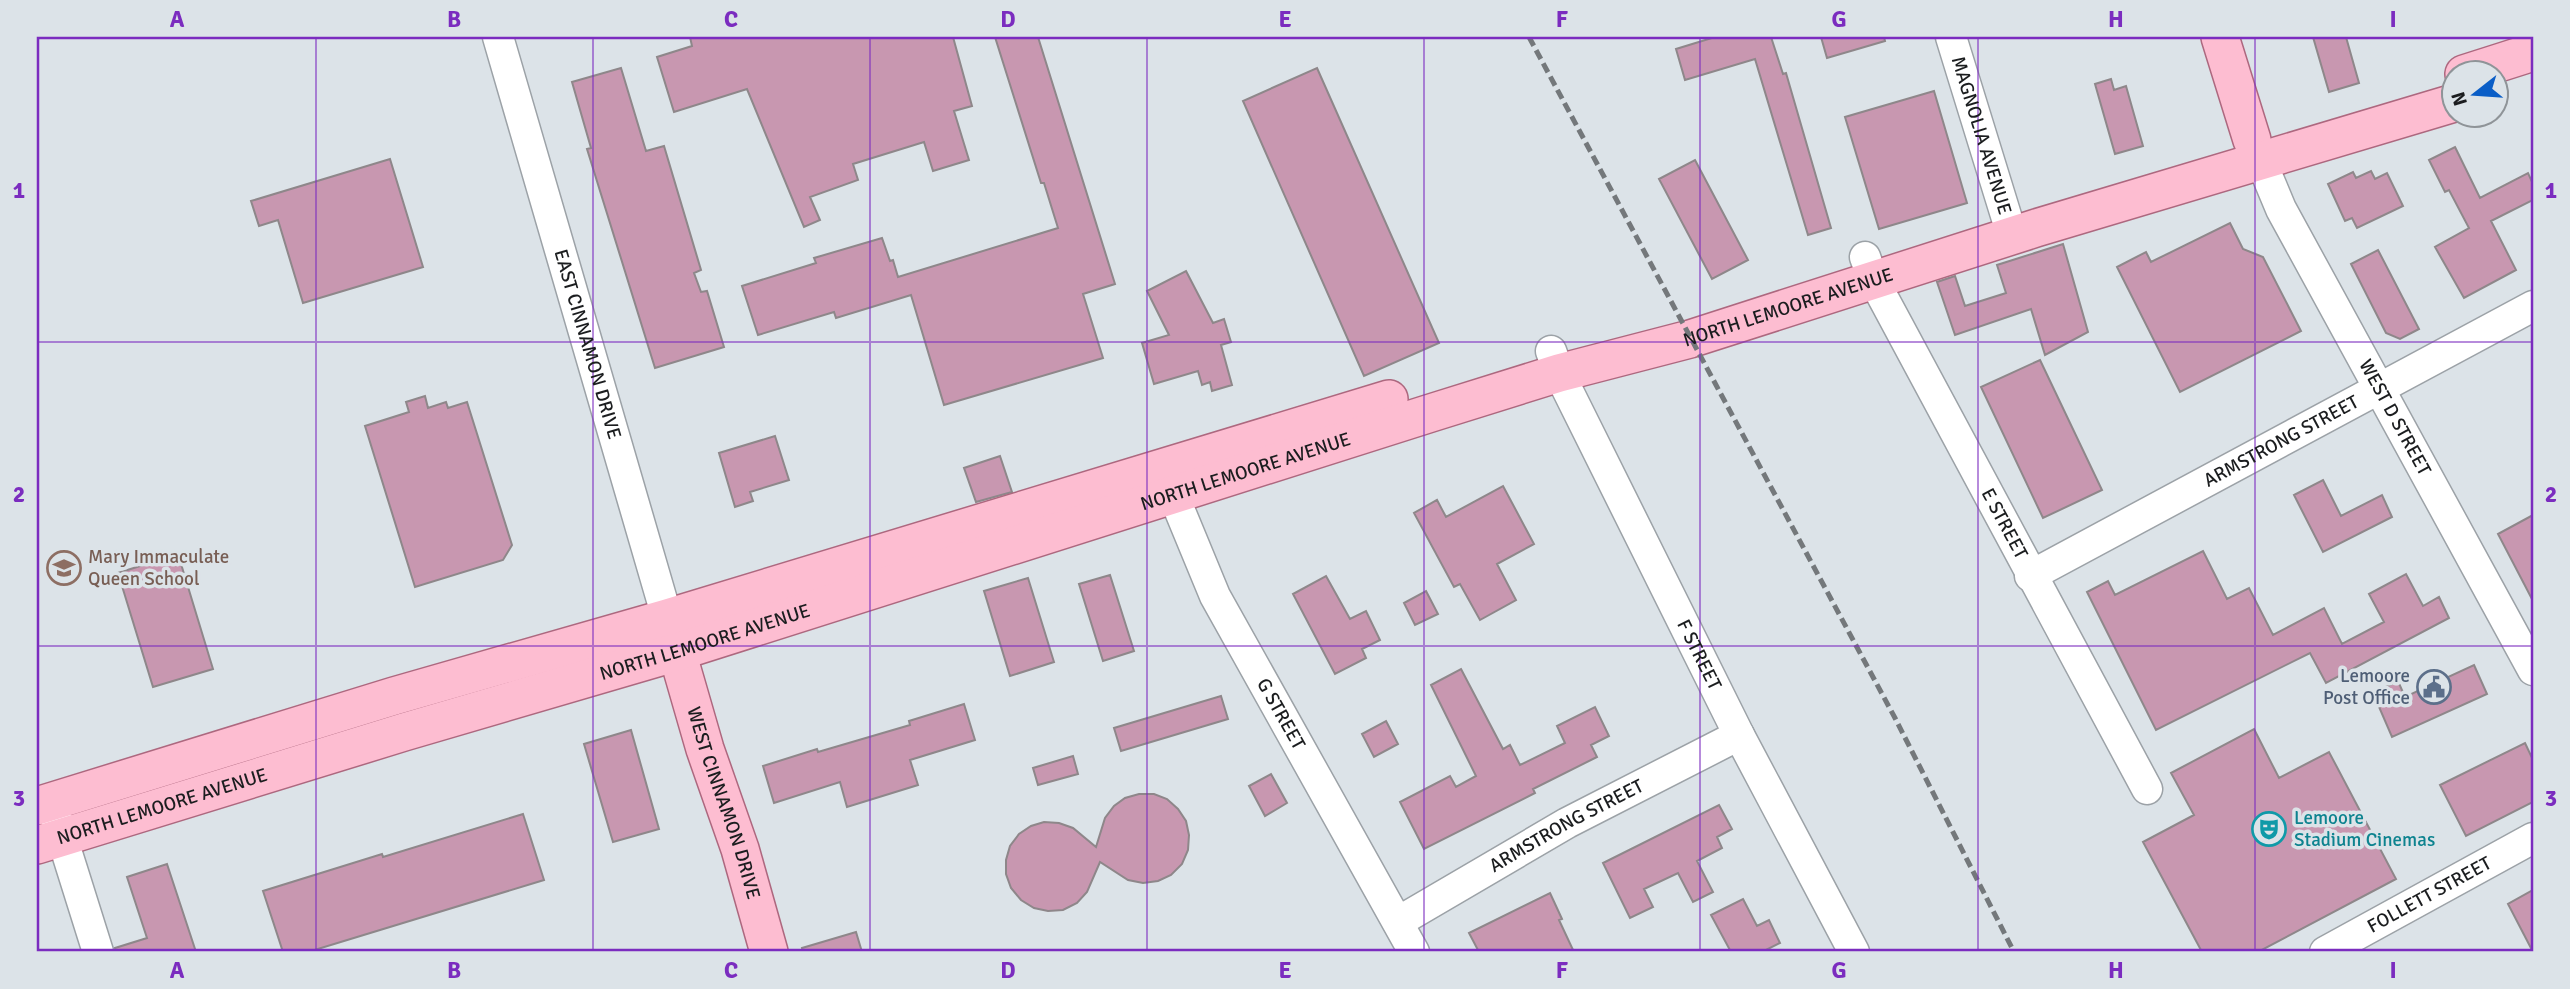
<svg xmlns="http://www.w3.org/2000/svg" width="2570" height="989" viewBox="0 0 2570 989" font-family="Signika,sans-serif">
<rect width="100%" height="100%" fill="#dce3e8"/>
<!-- building -->
<path fill="#c897b0" stroke="#8e878a" stroke-width="2" d="M690,37H953L972,106L954,111L969,160L933,171L924,142L853,164L858,180L810,197L820,220L804,227L747,89L674,112L657,57L692,46Z
M995,37H1038L1115,284L1083,294L1103,358L944,405L911,295L836,318L834,312L758,335L742,286L816,263L814,258L882,238L890,261L893,260L898,277L1058,228L1044,183H1041Z
M1715,37H1771L1783,74L1786,73L1831,228L1808,235L1755,59L1685,80L1676,49Z
M1821,37H1884L1885,41L1827,58Z
M2313,37H2346L2359,83L2329,92Z
M621,68L646,151L664,146L701,270L694,273L701,292L707,291L724,347L655,368L587,149L591,148L572,82Z
M1317,68L1439,343L1364,376L1243,101Z
M2111,79L2114,90L2126,86L2143,146L2115,154L2095,84Z
M1934,91L1967,203L1879,229L1845,117Z
M2455,147L2480,198L2528,173L2533,184V200L2491,221L2516,270L2464,298L2435,247L2469,228L2449,190L2445,192L2429,160Z
M390,159L423,267L303,303L278,220L259,226L251,201Z
M1695,160L1748,260L1712,279L1659,179Z
M2371,171L2375,179L2387,173L2403,206L2357,228L2352,218L2345,221L2328,184L2353,172L2356,178Z
M2230,223L2243,249L2263,257L2301,331L2180,392L2117,267L2146,252L2151,262Z
M2063,244L2088,332L2045,355L2031,309L1955,335L1937,282L1955,276L1965,306L2006,293L1997,265Z
M2378,250L2419,329L2400,339L2386,333L2351,264Z
M1186,271L1213,323L1224,319L1231,342L1221,345L1232,385L1212,391L1210,382L1202,385L1198,371L1154,384L1142,343L1169,335L1147,291Z
M2040,360L2102,490L2043,518L1981,387Z
M425,396L428,408L446,402L448,408L467,402L512,545L503,560L415,587L365,426L409,412L406,402Z
M775,436L789,480L750,492L753,501L735,507L719,453Z
M1000,456L1012,492L976,502L964,468Z
M2323,480L2341,516L2382,495L2392,517L2323,552L2294,495Z
M1503,486L1534,544L1497,564L1516,600L1480,620L1460,584L1454,587L1414,513L1437,500L1446,517Z
M2533,515V601L2498,534Z
M2203,551L2227,599L2249,588L2273,635L2324,608L2342,644L2384,622L2369,594L2406,574L2423,606L2439,597L2449,618L2326,683L2310,653L2156,730L2087,592L2108,581L2115,595Z
M178,554L213,669L153,687L118,573Z
M1110,575L1134,651L1103,661L1079,584Z
M1326,576L1350,619L1366,611L1380,640L1362,649L1366,658L1335,674L1293,594Z
M1028,578L1054,662L1010,676L984,591Z
M1426,591L1438,614L1415,625L1404,603Z
M2474,665L2487,694L2392,737L2373,693L2398,681L2405,697Z
M1461,669L1503,749L1510,745L1520,765L1565,743L1557,726L1595,707L1609,736L1591,745L1597,757L1533,789L1535,793L1424,849L1400,802L1450,776L1456,787L1476,776L1431,685Z
M1221,696L1228,719L1121,751L1114,728Z
M964,704L975,740L910,760L918,785L847,807L840,782L774,803L763,766L817,749L818,752L910,725L909,721Z
M1386,721L1398,744L1374,757L1362,734Z
M2254,729L2279,778L2329,752L2396,879L2258,952H2202L2143,842L2194,815L2171,773Z
M631,730L659,829L613,842L584,744Z
M2525,743L2533,760V802L2466,836L2440,785Z
M1073,756L1078,774L1038,785L1033,768Z
M1271,774L1287,803L1265,816L1249,786Z
M1139,794H1154L1167,799L1178,809L1186,821L1189,835L1188,850L1182,864L1171,875L1158,881L1143,883L1128,880L1100,862L1087,892L1077,903L1063,910L1048,911L1034,908L1021,900L1011,888L1006,874V860L1010,846L1019,834L1031,826L1044,822L1059,823L1073,828L1096,847L1105,818L1114,806L1125,798Z
M1719,805L1732,829L1717,837L1722,848L1697,861L1713,892L1693,902L1678,873L1644,889L1653,907L1630,918L1603,863Z
M523,814L544,880L308,952H283L263,891L382,854L383,857Z
M167,864L196,952H116L115,948L147,938L127,877Z
M2533,890V952L2508,904Z
M1550,893L1562,919L1559,920L1574,952H1479L1469,933Z
M1743,899L1757,926L1769,920L1780,943L1762,952H1731L1711,915Z
M856,932L862,952H803L802,948Z"/>
<g fill="none" stroke-linecap="round" stroke-linejoin="round">
<!-- minor casing -->
<g stroke="#9ca2a7" stroke-width="33">
<g id="minor">
<path id="s1" d="M498,37L673,638"/>
<path id="s2" d="M1951,37L2012,235"/>
<path id="s3" d="M2253,142L2281,209L2533,670"/>
<path id="s4" d="M1865,257L1873,279L2147,789"/>
<path id="s5" d="M1551,351L1559,373L1739,735L1854,952"/>
<path id="s6" d="M1165,475L1215,596L1414,952"/>
<path id="s7" d="M2030,576L2533,306"/>
<path d="M55,815L98,952"/>
<path id="s8" d="M1398,922L1567,823L1739,735"/>
<path id="s9" d="M2325,952L2533,838"/>
</g>
</g>
<!-- major casing -->
<g stroke="#ad687f" stroke-width="40">
<g id="major">
<path d="M2220,37L2252,140"/>
<path d="M2464,74L2533,52"/>
<path id="s10" d="M677,652L705,749L740,849L769,952"/>
<path d="M37,806L394,696L667,618L1389,399"/>
<path id="s11" d="M37,845L404,732L677,652L1434,412L1559,373L1690,339L2036,228L2454,103"/>
</g>
</g>
<!-- minor -->
<use href="#minor" stroke="#fff" stroke-width="30"/>
<!-- major -->
<use href="#major" stroke="#fdbdd1" stroke-width="37"/>
<!-- rail -->
<path stroke="#74787b" stroke-width="5" stroke-dasharray="10 5" stroke-linecap="butt" d="M1529,37L1895,718L2014,952"/>
</g>
<!-- grid -->
<path fill="none" stroke="#7b2cbf" stroke-width="2" stroke-opacity="0.55" d="M316,37V952M593,37V952M870,37V952M1147,37V952M1424,37V952M1700,37V952M1978,37V952M2255,37V952M37,342H2533M37,646H2533"/>
<!-- icons -->
<defs>
<g id="school-ring" transform="scale(1.75)"><circle r="9.5" fill="#dce3e8" stroke="#8d6e63" stroke-width="1.5"/><path d="M0-5L7-2L0 1L-7-2ZM-4 1L0 2.5L4 1V4Q0 6-4 4Z" fill="#8d6e63"/></g>
<g id="civic-ring" transform="scale(1.75)"><circle r="9.5" fill="#dce3e8" stroke="#5c6f8a" stroke-width="1.5"/><path d="M-.6-6.5H3V-4.5H.6V-3L4-1V1h2V6H-6V1h2V-1L-.6-3ZM-1.2 2.5V6h2.4V2.5Z" fill="#5c6f8a"/></g>
<g id="theatre-ring" transform="scale(1.75)"><circle r="9.5" fill="#dce3e8" stroke="#0f9aa8" stroke-width="1.5"/><path d="M-5-5.5Q0-4 5-5.5V0Q5 5 0 6Q-5 5-5 0ZM-3.3-2.5H-1v1.5H-3.3ZM1-2.5H3.3v1.5H1ZM-2.8 1Q0 5.5 2.8 1Z" fill="#0f9aa8"/></g>
</defs>
<g fill-rule="evenodd">
<use href="#school-ring" x="64" y="568"/>
<use href="#civic-ring" x="2434" y="687"/>
<use href="#theatre-ring" x="2269" y="829"/>
</g>
<g text-anchor="middle" dominant-baseline="central" stroke-width="7" stroke-linejoin="round" paint-order="stroke">
<!-- street labels -->
<g font-size="19" fill="#1b1d1f" stroke="#dce3e8">
<text stroke="none"><textPath href="#s2" startOffset="103">MAGNOLIA AVENUE</textPath></text>
<text stroke="none"><textPath href="#s11" startOffset="1832">NORTH LEMOORE AVENUE</textPath></text>
<text stroke="none"><textPath href="#s1" startOffset="320">EAST CINNAMON DRIVE</textPath></text>
<text stroke="none"><textPath href="#s3" startOffset="310">WEST D STREET</textPath></text>
<text stroke="none"><textPath href="#s7" startOffset="285">ARMSTRONG STREET</textPath></text>
<text stroke="none"><textPath href="#s11" startOffset="1265">NORTH LEMOORE AVENUE</textPath></text>
<text stroke="none"><textPath href="#s4" startOffset="301">E STREET</textPath></text>
<text stroke="none"><textPath href="#s11" startOffset="698">NORTH LEMOORE AVENUE</textPath></text>
<text stroke="none"><textPath href="#s5" startOffset="338">F STREET</textPath></text>
<text stroke="none"><textPath href="#s6" startOffset="266">G STREET</textPath></text>
<text stroke="none"><textPath href="#s10" startOffset="158">WEST CINNAMON DRIVE</textPath></text>
<text stroke="none"><textPath href="#s11" startOffset="131">NORTH LEMOORE AVENUE</textPath></text>
<text stroke="none"><textPath href="#s8" startOffset="194">ARMSTRONG STREET</textPath></text>
<text stroke="none"><textPath href="#s9" startOffset="119">FOLLETT STREET</textPath></text>
</g>
<!-- education labels -->
<g font-size="19" fill="#785e54" stroke="#dce3e8" text-anchor="start">
<text x="88" y="557">Mary Immaculate<tspan x="88" dy="22">Queen School</tspan></text>
</g>
<!-- service labels -->
<g font-size="19" fill="#4e5e75" stroke="#dce3e8" text-anchor="end">
<text x="2410" y="676">Lemoore<tspan x="2410" dy="22">Post Office</tspan></text>
</g>
<!-- culture labels -->
<g font-size="19" fill="#0d838f" stroke="#dce3e8" text-anchor="start">
<text x="2294" y="818">Lemoore<tspan x="2294" dy="22">Stadium Cinemas</tspan></text>
</g>
</g>
<!-- border -->
<rect width="2570" height="989" fill="none" stroke="#dce3e8" stroke-width="77"/>
<!-- north arrow -->
<g transform="translate(2475 94) rotate(253)"><circle r="33" fill="#dce3e8" stroke="#8f9498" stroke-width="2"/>
<path d="M0-5L12 26L0 18L-12 26Z" fill="#0a5ec7"/>
<text y="-10" font-size="19" font-weight="bold" text-anchor="middle" fill="#1b1d1f">N</text>
</g>
<rect x="38" y="38" width="2494" height="912" fill="none" stroke="#7b2cbf" stroke-width="2.5"/>
<g font-size="23" text-anchor="middle" font-weight="bold" fill="#7b2cbf">
<text x="177" y="27">A</text>
<text x="454" y="27">B</text>
<text x="731" y="27">C</text>
<text x="1008" y="27">D</text>
<text x="1285" y="27">E</text>
<text x="1562" y="27">F</text>
<text x="1839" y="27">G</text>
<text x="2116" y="27">H</text>
<text x="2393" y="27">I</text>
<text x="19" y="198">1</text>
<text x="2551" y="198">1</text>
<text x="19" y="502">2</text>
<text x="2551" y="502">2</text>
<text x="19" y="806">3</text>
<text x="2551" y="806">3</text>
<text x="177" y="978">A</text>
<text x="454" y="978">B</text>
<text x="731" y="978">C</text>
<text x="1008" y="978">D</text>
<text x="1285" y="978">E</text>
<text x="1562" y="978">F</text>
<text x="1839" y="978">G</text>
<text x="2116" y="978">H</text>
<text x="2393" y="978">I</text>
</g>
</svg>
